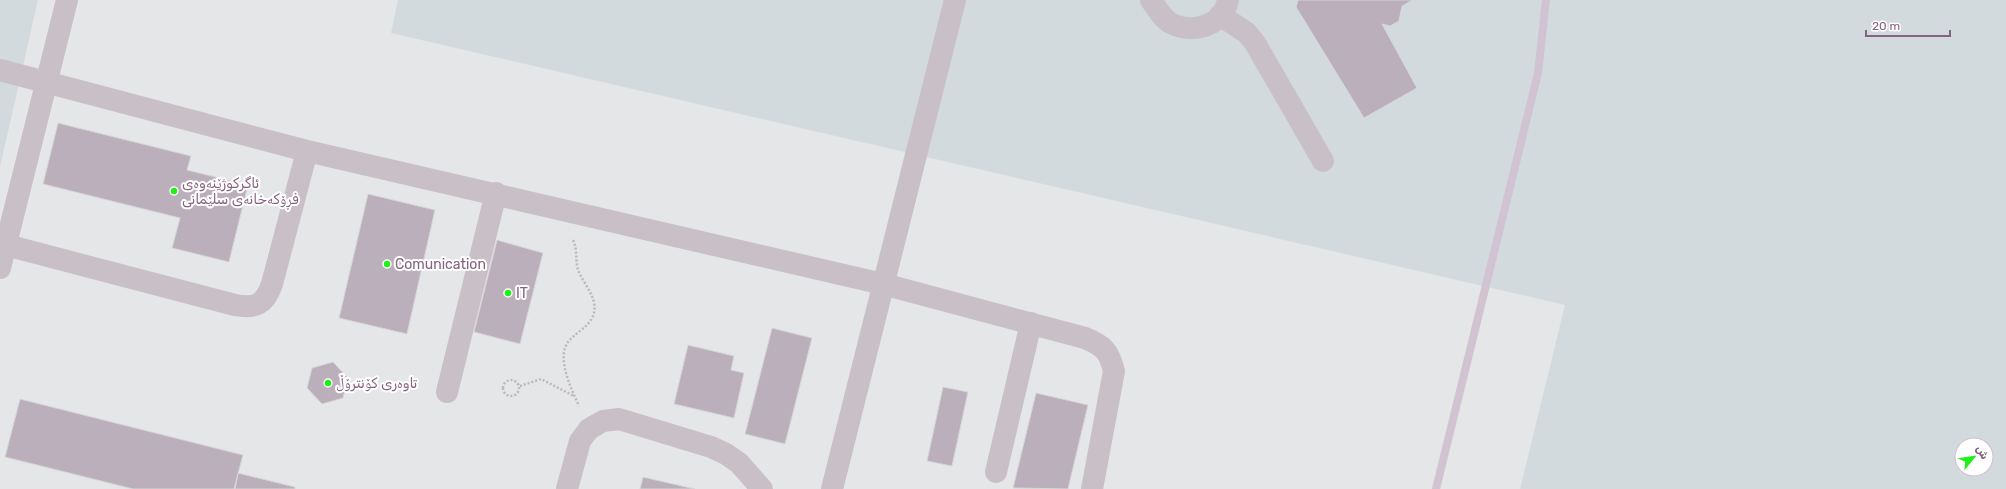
<svg xmlns="http://www.w3.org/2000/svg" width="2006" height="489" viewBox="0 0 2006 489" font-family="Rubik,'Noto Naskh Arabic',sans-serif">
<rect width="100%" height="100%" fill="#f2f6f5"/>
<!-- built -->
<path fill="#e5e6e7" fill-rule="evenodd" d="M0,0H2006V489H0ZM1962,445H1986V469H1962Z"/>
<!-- green -->
<path fill="#d3dade" fill-rule="evenodd" d="M0,0H38L0,167Z
M398,0H2006V489H1520L1565,305L391,33ZM1962,445H1986V469H1962Z"/>
<g fill="none" stroke-linecap="round" stroke-linejoin="round">
<!-- stream -->
<path stroke="#d1c3d1" stroke-width="8" d="M1436,489L1538,73L1546,0"/>
</g>
<!-- building -->
<path fill="#bcafbc" stroke="#d5d7d6" d="M1298,0H1413L1402,6L1399,21L1390,26L1382,24L1417,88L1364,118L1296,7Z
M58,123L191,156L187,170L248,185L229,262L172,248L180,218L43,184Z
M368,194L435,210L407,334L339,318Z
M497,240L543,253L520,344L474,332Z
M772,328L812,338L785,444L745,434Z
M688,345L734,356L731,370L744,373L734,418L674,404Z
M333,362L348,378L343,398L322,404L307,388L312,368Z
M943,387L968,392L952,466L927,461Z
M1036,393L1088,405L1068,489L1013,488Z
M20,399L243,455L234,489H133L5,457Z
M238,473L295,487V489H235Z
M643,477L695,489H640Z"/>
<g fill="none" stroke-linecap="round" stroke-linejoin="round">
<!-- path -->
<path stroke="#beb8bd" stroke-width="2.5" stroke-dasharray="2 2" stroke-linecap="butt" d="M573,240C578,250 575,259 578,270C584,285 601,301 592,318C587,328 575,333 568,342C556,359 572,390 579,406
M503 388a8 8 0 1 1 16 0a8 8 0 1 1-16 0Z
M520,386L541,379L574,396"/>
<!-- minor -->
<path stroke="#c9c0c7" stroke-width="22" d="M1151,0C1156,7 1161,17 1169,22C1190,35 1223,27 1228,0
M1220,15L1247,33L1255,43L1323,161
M0,70L307,151L883,284L1085,338C1104,346 1109,351 1114,371L1092,489
M6,245L235,305C256,309 265,304 272,284L307,151
M0,268L67,0
M447,392L496,193
M996,472L1031,323
M567,489L580,441L589,429L603,421L619,419L711,447L726,454L739,463L762,489
M832,489L955,0"/>
</g>
<!-- markers -->
<g fill="#1ff018" stroke="#fff" stroke-width="1.5">
<circle cx="174" cy="191" r="4"/>
<circle cx="387" cy="264" r="4"/>
<circle cx="508" cy="293" r="4"/>
<circle cx="328" cy="383" r="4"/>
</g>
<g text-anchor="middle" dominant-baseline="central" stroke-width="4" stroke-linejoin="round" paint-order="stroke">
<!-- poi labels -->
<g font-size="14" fill="#85627f" stroke="#fff" text-anchor="start">
<text x="182" y="183">ئاگرکوژێنەوەی<tspan x="182" dy="16">فڕۆکەخانەی سلێمانی</tspan></text>
<text x="395" y="264">Comunication</text>
<text x="516" y="293">IT</text>
<text x="336" y="383">تاوەری کۆنترۆڵ</text>
</g>
</g>
<!-- north arrow -->
<g transform="translate(1974 457) rotate(61)"><circle r="19" fill="#ffffff" stroke="#cec0cc"/>
<path d="M0-3L7 15L0 10L-7 15Z" fill="#1ff018"/>
<text y="-6" font-size="11" font-weight="bold" text-anchor="middle" fill="#85627f">ش</text>
</g>
<!-- scale -->
<path d="M1866 30v6h84v-6" fill="none" stroke="#85627f" stroke-width="2"/>
<text x="1872" y="30" font-size="12" fill="#85627f" stroke="#ffffff" stroke-width="3" paint-order="stroke">20 m</text>
</svg>
